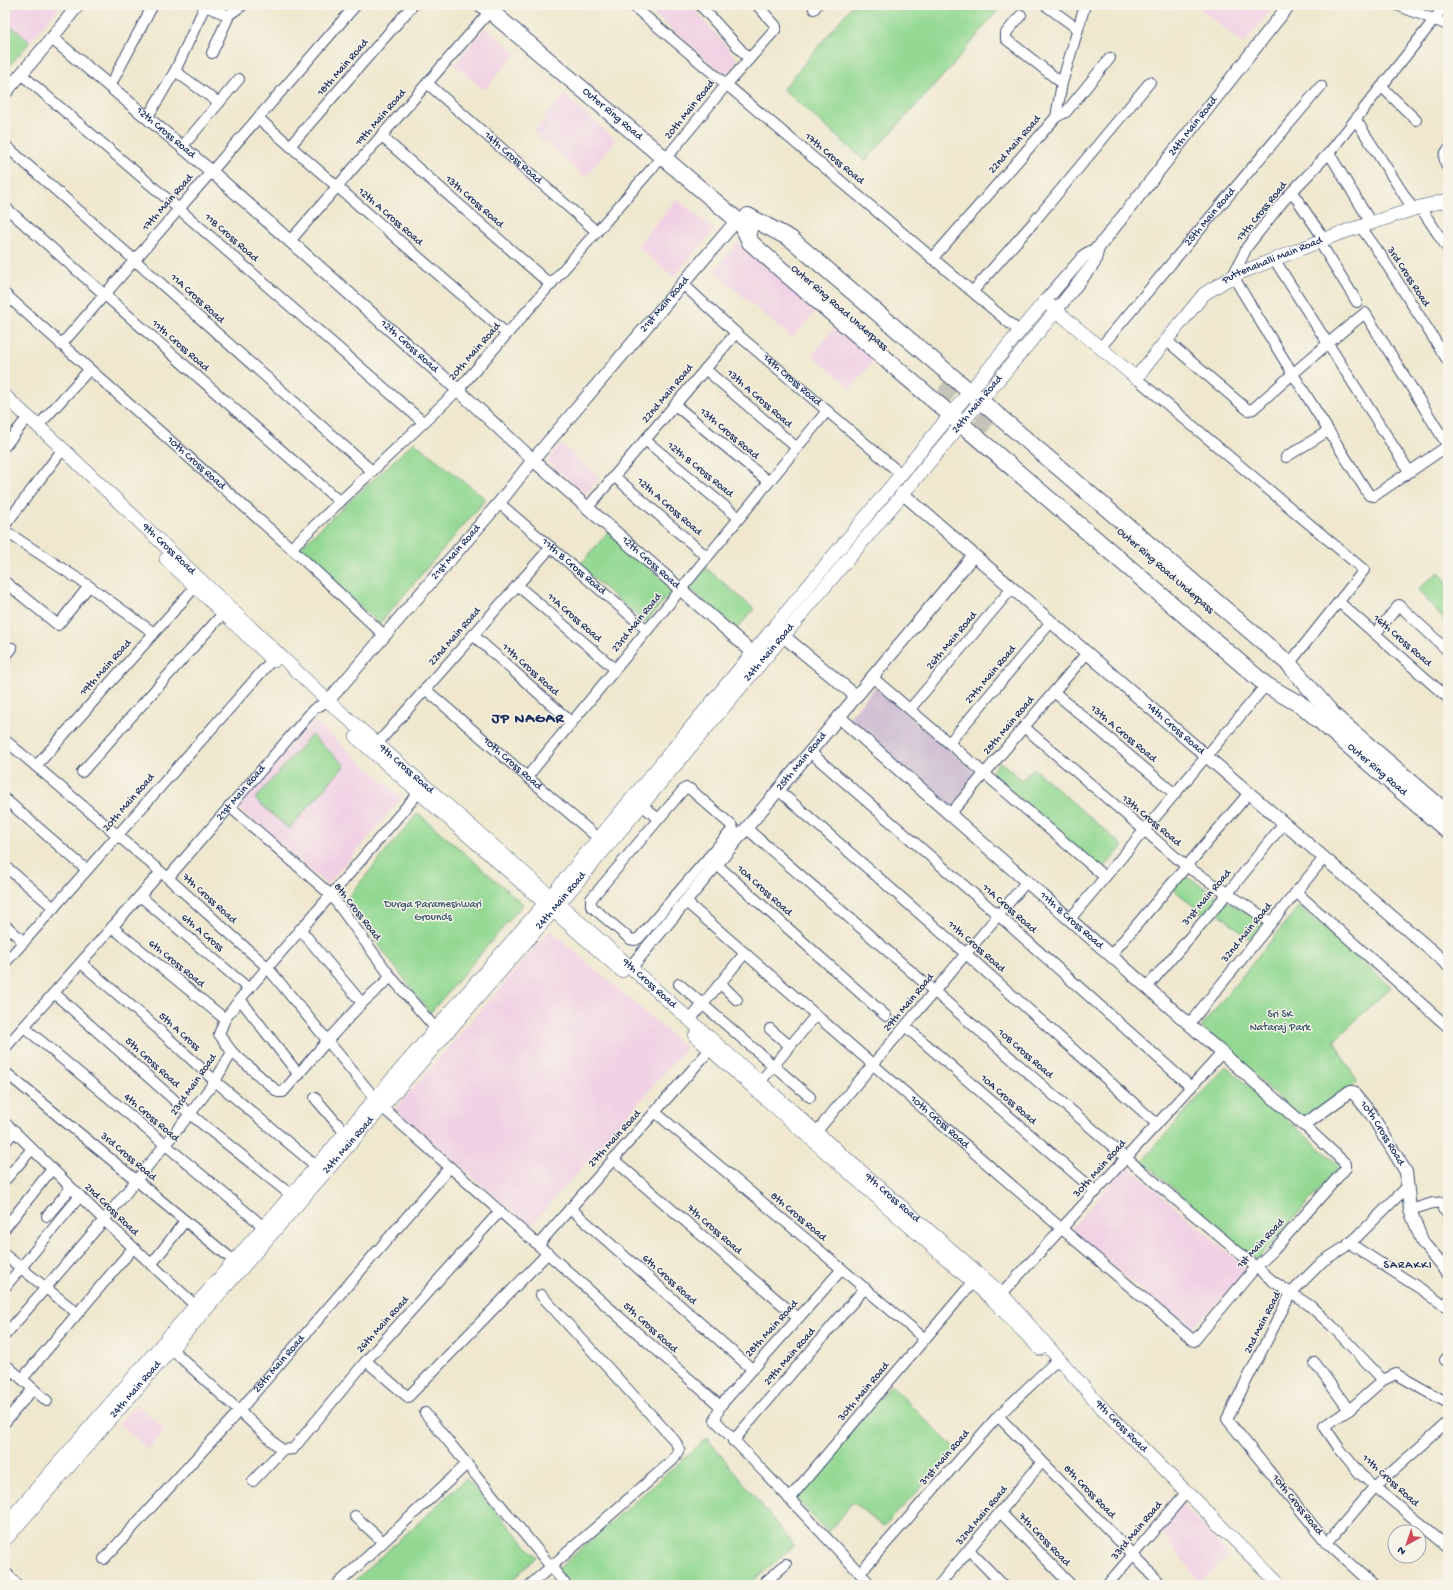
<svg xmlns="http://www.w3.org/2000/svg" width="1453" height="1590" viewBox="0 0 1453 1590" font-family="'Gochi Hand',sans-serif">
<rect width="100%" height="100%" fill="#f7f3e8"/>
<filter id="ink" filterUnits="userSpaceOnUse"><feTurbulence type="fractalNoise" baseFrequency=".025" numOctaves="2"/><feDisplacementMap in="SourceGraphic" scale="8" xChannelSelector="R" yChannelSelector="G"/><feConvolveMatrix kernelMatrix="1 2 1 2 8 2 1 2 1" color-interpolation-filters="sRGB"/></filter>
<filter id="wash" filterUnits="userSpaceOnUse"><feTurbulence type="fractalNoise" baseFrequency=".012" numOctaves="4" result="noise"/><feDisplacementMap in="SourceGraphic" scale="16" xChannelSelector="R" yChannelSelector="G"/><feGaussianBlur stdDeviation="0.9" result="paint"/><feColorMatrix in="noise" values="0 0 0 0 0 0 0 0 0 0 0 0 0 0 0 0 0 1.4 0 .05"/><feComposite in="paint" operator="in"/></filter>
<g filter="url(#wash)">
<rect width="100%" height="100%" fill="#efe8cf"/>
<!-- built -->
<path fill="#f0d0e4" d="M5,5H61L5,71Z
M643,5H691L738,60L725,75Z
M1196,5H1275L1243,44Z
M485,27L516,53L484,90L454,64Z
M564,95L616,140L585,177L533,132Z
M677,199L714,230L674,277L637,246Z
M737,243L817,310L792,338L713,271Z
M836,327L875,359L851,388L812,355Z
M561,444L600,477L586,494L547,461Z
M313,720L402,798L327,885L238,807Z
M550,930L686,1048L530,1227L395,1109Z
M1127,1165L1249,1271L1189,1331L1071,1229Z
M136,1404L165,1430L148,1449L119,1424Z
M1181,1503L1229,1556L1200,1581L1159,1531Z"/>
<!-- industrial -->
<path fill="#cebed1" d="M875,687L978,775L950,808L847,720Z"/>
<!-- green -->
<path fill="#92d892" stroke="#568478" d="M853,5H1002L953,65L865,161L783,89Z
M5,21L30,42L5,71Z
M414,442L486,499L379,624L298,549Z
M608,532L674,589L645,623L579,566Z
M706,568L754,609L737,629L689,588Z
M1439,572L1448,583V625L1418,589Z
M311,735L345,765L289,829L255,799Z
M1000,762L1022,780L1033,768L1123,846L1102,870L990,773Z
M418,813L523,904L430,1013L345,901Z
M1183,875L1220,897L1204,915L1172,888Z
M1226,901L1264,923L1250,939L1217,912Z
M1299,906L1391,987L1334,1041L1357,1082L1306,1122L1201,1027Z
M1226,1066L1340,1166L1256,1261L1142,1161Z
M891,1385L957,1451L883,1527L853,1502L828,1532L795,1498Z
M707,1438L794,1545L749,1585H570L557,1570Z
M466,1479L537,1557L507,1585H350Z"/>
</g>
<g filter="url(#ink)">
<g fill="none" stroke-linecap="round" stroke-linejoin="round">
<!-- trunk-tunnel -->
<path stroke="#c5c3b8" stroke-width="16" stroke-dasharray="16 8" stroke-linecap="butt" d="M944,382L999,428
M937,392L991,438"/>
<!-- minor casing -->
<g stroke="#3b4b6f" stroke-width="12">
<g id="minor">
<path d="M632,5L1020,332"/>
<path d="M700,5L749,59"/>
<path d="M1045,5L1078,29"/>
<path d="M1397,5L1448,25"/>
<path d="M814,9L817,5"/>
<path d="M1021,15L1006,33V39L1062,83"/>
<path d="M227,16L243,5"/>
<path d="M175,71L219,103"/>
<path d="M21,74L179,209L423,422"/>
<path id="s1" d="M427,83L597,232"/>
<path d="M110,86L153,5"/>
<path d="M1382,87L1416,120"/>
<path d="M1056,117L1066,112L1110,58"/>
<path d="M147,118L175,71L205,6L225,14L228,18L212,53"/>
<path d="M258,118L507,334"/>
<path d="M1356,120L1413,209"/>
<path d="M381,136L551,285"/>
<path d="M5,145L372,471"/>
<path d="M290,146L413,5"/>
<path d="M182,147L239,79"/>
<path d="M1448,150C1442,156 1445,162 1448,169"/>
<path d="M672,151L726,85L775,30L776,27L775,25L757,5"/>
<path d="M1329,153L1371,223"/>
<path d="M1292,192L1324,239"/>
<path d="M5,207L340,502"/>
<path d="M1420,207L1448,249"/>
<path d="M1360,226L1380,254L1448,361"/>
<path d="M290,241L490,11"/>
<path d="M1319,241L1357,302"/>
<path d="M932,259L1056,117L1062,83L1085,5"/>
<path d="M1274,259L1409,471"/>
<path id="s2" d="M684,285L736,333L901,474"/>
<path d="M973,291L1033,223L1150,82"/>
<path id="s3" d="M5,294L291,548L384,635"/>
<path d="M1167,341L1248,410L1253,409C1290,376 1326,344 1365,313L1446,443V447L1374,496L1369,495C1323,422 1277,350 1233,276L1247,247L1284,200L1329,153L1434,20L1444,5"/>
<path d="M61,345L356,5"/>
<path id="s4" d="M1100,348L1321,86"/>
<path d="M705,369L797,448"/>
<path d="M1136,378L1364,570L1289,664"/>
<path d="M675,405L769,482"/>
<path d="M38,426L89,370"/>
<path d="M645,440L739,518"/>
<path d="M5,446L24,422"/>
<path d="M1286,457L1328,431"/>
<path d="M614,476L707,557"/>
<path id="s5" d="M499,503L647,630"/>
<path d="M588,507L736,333"/>
<path d="M5,525L63,449"/>
<path d="M5,531L89,586L154,633"/>
<path d="M291,548L458,390L662,157"/>
<path d="M5,582L58,625L89,586"/>
<path d="M517,585L615,669"/>
<path d="M1340,603L1448,698"/>
<path d="M1375,634L1399,605L1448,651"/>
<path d="M473,635L571,722"/>
<path d="M5,657L12,648"/>
<path d="M872,677L1105,877"/>
<path id="s6" d="M425,689L598,838"/>
<path d="M1054,692L1175,794"/>
<path d="M910,709L1012,588"/>
<path d="M1024,727L1186,866L1271,922"/>
<path d="M5,740L168,878L267,967L382,1107L720,1406L715,1420L871,1585"/>
<path d="M949,743L1051,622"/>
<path d="M377,744L551,547"/>
<path d="M810,752L998,915L1191,1087"/>
<path d="M36,766L195,587"/>
<path d="M82,772L227,609"/>
<path d="M527,777L827,411"/>
<path d="M686,788L690,789L731,825L733,828L732,830L639,938L635,940L630,939L591,906V899L684,789Z"/>
<path d="M778,790L966,954L1157,1124"/>
<path d="M5,799L87,870"/>
<path d="M641,804L658,819"/>
<path d="M229,806L331,895L391,977L436,1029"/>
<path d="M950,814L1087,653"/>
<path d="M746,828L1126,1158L1274,1282L1309,1305L1332,1326L1383,1380"/>
<path d="M716,864L886,1016"/>
<path d="M5,866L54,908"/>
<path id="s7" d="M168,878L314,709L328,701"/>
<path d="M1296,892L1448,1027"/>
<path d="M140,896L249,989"/>
<path id="s8" d="M685,901L1062,1229L1194,1341L1256,1267L1273,1251L1346,1168V1164L1304,1125"/>
<path d="M1070,919L1266,685"/>
<path d="M5,925L24,942"/>
<path d="M112,927L225,1019"/>
<path d="M300,929L362,1003"/>
<path d="M1111,955L1249,793"/>
<path d="M5,963L272,660"/>
<path d="M81,963L157,1028L215,1081L316,1166"/>
<path d="M391,977L362,1003L327,1041L283,1092H278L232,1052L219,1034L225,1019L240,999L331,895L419,792"/>
<path d="M720,983L737,1000"/>
<path d="M679,984L810,1097"/>
<path d="M1147,987L1227,894L1284,823"/>
<path d="M54,993L190,1114L291,1195"/>
<path d="M240,999L299,1075"/>
<path d="M690,1020L745,953"/>
<path d="M1189,1024L1324,858"/>
<path d="M905,1026L1096,1192"/>
<path d="M24,1027L264,1227"/>
<path d="M770,1029L790,1046"/>
<path d="M5,1048L161,872"/>
<path d="M5,1072L234,1261"/>
<path d="M760,1082L816,1015"/>
<path d="M315,1098L345,1133"/>
<path d="M655,1112L925,1339"/>
<path d="M5,1123L12,1129L104,1220L200,1310"/>
<path d="M812,1137L1027,881"/>
<path d="M5,1142L15,1131"/>
<path d="M613,1159L798,1318"/>
<path d="M5,1180L32,1149"/>
<path d="M1448,1202L1443,1209L1448,1213"/>
<path d="M570,1208L752,1369"/>
<path d="M1410,1210L1433,1203L1448,1202"/>
<path d="M47,1216L71,1188"/>
<path d="M5,1228L52,1169"/>
<path d="M1349,1243L1427,1293L1443,1305L1448,1301"/>
<path d="M538,1245L714,1045"/>
<path d="M5,1255L77,1313"/>
<path d="M151,1265L185,1221"/>
<path d="M5,1287L80,1196"/>
<path d="M997,1299L1222,1053"/>
<path d="M5,1335L104,1220L190,1114L215,1081L232,1052"/>
<path d="M167,1345L282,1450"/>
<path d="M1445,1360L1448,1357"/>
<path d="M366,1361L408,1397L548,1253"/>
<path d="M1315,1363L1349,1410"/>
<path d="M5,1364L47,1401"/>
<path d="M22,1379L133,1248"/>
<path d="M1448,1403L1396,1374L1383,1380L1349,1410L1324,1426L1339,1448L1360,1474L1448,1547"/>
<path d="M720,1406L842,1269"/>
<path d="M425,1413L566,1585"/>
<path d="M998,1416L1162,1585"/>
<path d="M5,1422L33,1389"/>
<path d="M733,1441L865,1288"/>
<path d="M282,1450L293,1449L366,1361L500,1211"/>
<path d="M253,1481L282,1450"/>
<path d="M789,1499L973,1282"/>
<path d="M1000,1512L1071,1585"/>
<path d="M355,1516L383,1542"/>
<path d="M1327,1543L1375,1487L1448,1422"/>
<path d="M969,1550L1003,1585"/>
<path id="s9" d="M104,1559L239,1411L450,1167"/>
<path d="M860,1573L998,1416L1054,1363"/>
<path d="M337,1585L467,1464"/>
<path d="M530,1585L673,1460L679,1449L675,1441L541,1295"/>
<path d="M762,1585L786,1564"/>
<path d="M939,1585L1042,1462"/>
<path d="M1107,1585L1186,1493"/>
<path d="M1373,1585L1327,1543L1227,1419L1291,1293L1323,1261L1345,1247L1358,1236L1407,1187"/>
</g>
</g>
<!-- tertiary casing -->
<g stroke="#3b4b6f" stroke-width="14">
<g id="tertiary">
<path id="s10" d="M52,38L212,172L458,390L533,460L760,659"/>
<path d="M5,93L52,38L78,5"/>
<path id="s11" d="M1045,301L1085,255L1098,248L1289,5"/>
<path d="M1056,311L1094,263L1098,248"/>
<path id="s12" d="M902,493L1448,965"/>
<path d="M776,630L856,696"/>
<path id="s13" d="M328,701L499,503L533,460L737,220"/>
<path id="s14" d="M839,717L1304,1125L1349,1092H1353L1371,1114L1406,1172L1410,1210L1423,1243L1448,1273"/>
<path id="s15" d="M631,967L973,556"/>
<path d="M5,1573L16,1585"/>
</g>
</g>
<!-- secondary casing -->
<g stroke="#3b4b6f" stroke-width="14">
<g id="secondary">
<path id="s16" d="M5,396L63,449L328,701L504,855L816,1132L1002,1294L1102,1408L1280,1585"/>
<path d="M166,559L274,661"/>
<path d="M356,737L622,971"/>
<path d="M695,1036L995,1302L1040,1349"/>
<path id="s17" d="M5,1525L545,903L1045,301L1136,378L1204,294L1235,275L1338,234L1420,207L1448,200"/>
<path id="s18" d="M5,1540L553,911L1056,311"/>
</g>
</g>
<!-- trunk casing -->
<g stroke="#3b4b6f" stroke-width="18">
<g id="trunk">
<path id="s19" d="M483,5L749,230"/>
<path d="M748,216L791,239L1289,664L1332,714"/>
<path d="M742,224L750,242L784,272L1266,685L1306,708"/>
<path id="s20" d="M1298,702L1448,831"/>
<path d="M1323,707L1448,814"/>
</g>
</g>
<!-- minor -->
<use href="#minor" stroke="#fff" stroke-width="10"/>
<!-- tertiary -->
<use href="#tertiary" stroke="#fff" stroke-width="12"/>
<!-- secondary -->
<use href="#secondary" stroke="#fff" stroke-width="13"/>
<!-- trunk -->
<use href="#trunk" stroke="#fff" stroke-width="16"/>
</g>
</g>
<g text-anchor="middle" dominant-baseline="central" stroke-width="3" stroke-linejoin="round" paint-order="stroke">
<!-- street labels -->
<g font-size="11" fill="#1b2f5e" stroke="#f7f3e8">
<text transform="translate(343 68) rotate(-49)">18th Main Road</text>
<text transform="translate(690 110) rotate(-51)">20th Main Road</text>
<text stroke="none"><textPath href="#s19" startOffset="169">Outer Ring Road</textPath></text>
<text transform="translate(381 118) rotate(-49)">19th Main Road</text>
<text stroke="none"><textPath href="#s11" startOffset="230">24th Main Road</textPath></text>
<text stroke="none"><textPath href="#s10" startOffset="148">12th Cross Road</textPath></text>
<text transform="translate(1015 145) rotate(-49)">22nd Main Road</text>
<text stroke="none"><textPath href="#s1" startOffset="114">14th Cross Road</textPath></text>
<text transform="translate(834 159) rotate(40)">17th Cross Road</text>
<text transform="translate(474 202) rotate(41)">13th Cross Road</text>
<text transform="translate(168 203) rotate(-49)">17th Main Road</text>
<text transform="translate(1262 212) rotate(-51)">17th Cross Road</text>
<text transform="translate(390 217) rotate(41)">12th A Cross Road</text>
<text stroke="none"><textPath href="#s4" startOffset="171">25th Main Road</textPath></text>
<text transform="translate(231 238) rotate(41)">11B Cross Road</text>
<text stroke="none"><textPath href="#s17" startOffset="1910">Puttenahalli Main Road</textPath></text>
<text transform="translate(1408 277) rotate(57)">3rd Cross Road</text>
<text transform="translate(197 299) rotate(42)">11A Cross Road</text>
<text stroke="none"><textPath href="#s13" startOffset="520">21st Main Road</textPath></text>
<text transform="translate(839 308) rotate(41)">Outer Ring Road Underpass</text>
<text transform="translate(180 346) rotate(41)">11th Cross Road</text>
<text stroke="none"><textPath href="#s10" startOffset="472">12th Cross Road</textPath></text>
<text transform="translate(475 352) rotate(-49)">20th Main Road</text>
<text stroke="none"><textPath href="#s2" startOffset="144">14th Cross Road</textPath></text>
<text transform="translate(668 394) rotate(-50)">22nd Main Road</text>
<text transform="translate(759 399) rotate(41)">13th A Cross Road</text>
<text stroke="none"><textPath href="#s18" startOffset="1495">24th Main Road</textPath></text>
<text transform="translate(729 434) rotate(40)">13th Cross Road</text>
<text stroke="none"><textPath href="#s3" startOffset="255">10th Cross Road</textPath></text>
<text transform="translate(700 470) rotate(39)">12th B Cross Road</text>
<text transform="translate(669 507) rotate(41)">12th A Cross Road</text>
<text stroke="none"><textPath href="#s16" startOffset="224">9th Cross Road</textPath></text>
<text stroke="none"><textPath href="#s13" startOffset="196">21st Main Road</textPath></text>
<text stroke="none"><textPath href="#s10" startOffset="796">12th Cross Road</textPath></text>
<text stroke="none"><textPath href="#s5" startOffset="98">11th B Cross Road</textPath></text>
<text transform="translate(1165 571) rotate(41)">Outer Ring Road Underpass</text>
<text transform="translate(574 618) rotate(41)">11A Cross Road</text>
<text transform="translate(637 623) rotate(-51)">23rd Main Road</text>
<text transform="translate(455 637) rotate(-49)">22nd Main Road</text>
<text transform="translate(952 641) rotate(-50)">26th Main Road</text>
<text transform="translate(1402 641) rotate(41)">16th Cross Road</text>
<text stroke="none"><textPath href="#s18" startOffset="1171">24th Main Road</textPath></text>
<text transform="translate(106 668) rotate(-48)">19th Main Road</text>
<text transform="translate(530 670) rotate(42)">11th Cross Road</text>
<text transform="translate(991 675) rotate(-50)">27th Main Road</text>
<text transform="translate(1009 726) rotate(-50)">28th Main Road</text>
<text stroke="none"><textPath href="#s12" startOffset="361">14th Cross Road</textPath></text>
<text transform="translate(1123 734) rotate(40)">13th A Cross Road</text>
<text stroke="none"><textPath href="#s15" startOffset="267">25th Main Road</textPath></text>
<text stroke="none"><textPath href="#s6" startOffset="115">10th Cross Road</textPath></text>
<text stroke="none"><textPath href="#s16" startOffset="548">9th Cross Road</textPath></text>
<text stroke="none"><textPath href="#s20" startOffset="104">Outer Ring Road</textPath></text>
<text stroke="none"><textPath href="#s7" startOffset="112">21st Main Road</textPath></text>
<text transform="translate(129 803) rotate(-49)">20th Main Road</text>
<text transform="translate(1151 821) rotate(40)">13th Cross Road</text>
<text transform="translate(764 891) rotate(42)">10A Cross Road</text>
<text transform="translate(1207 898) rotate(-50)">31st Main Road</text>
<text transform="translate(209 899) rotate(42)">7th Cross Road</text>
<text stroke="none"><textPath href="#s18" startOffset="847">24th Main Road</textPath></text>
<text transform="translate(1009 909) rotate(41)">11A Cross Road</text>
<text transform="translate(357 912) rotate(52)">8th Cross Road</text>
<text stroke="none"><textPath href="#s14" startOffset="309">11th B Cross Road</textPath></text>
<text transform="translate(202 933) rotate(40)">6th A Cross</text>
<text transform="translate(1247 933) rotate(-51)">32nd Main Road</text>
<text transform="translate(976 947) rotate(41)">11th Cross Road</text>
<text transform="translate(176 964) rotate(39)">6th Cross Road</text>
<text stroke="none"><textPath href="#s16" startOffset="872">9th Cross Road</textPath></text>
<text transform="translate(909 1003) rotate(-50)">29th Main Road</text>
<text transform="translate(179 1032) rotate(42)">5th A Cross</text>
<text transform="translate(1025 1054) rotate(41)">10B Cross Road</text>
<text transform="translate(152 1063) rotate(42)">5th Cross Road</text>
<text transform="translate(194 1085) rotate(-55)">23rd Main Road</text>
<text transform="translate(1008 1100) rotate(41)">10A Cross Road</text>
<text transform="translate(151 1118) rotate(40)">4th Cross Road</text>
<text stroke="none"><textPath href="#s8" startOffset="337">10th Cross Road</textPath></text>
<text stroke="none"><textPath href="#s14" startOffset="729">10th Cross Road</textPath></text>
<text transform="translate(615 1139) rotate(-48)">27th Main Road</text>
<text stroke="none"><textPath href="#s18" startOffset="523">24th Main Road</textPath></text>
<text transform="translate(128 1157) rotate(40)">3rd Cross Road</text>
<text transform="translate(1100 1169) rotate(-48)">30th Main Road</text>
<text stroke="none"><textPath href="#s16" startOffset="1196">9th Cross Road</textPath></text>
<text transform="translate(111 1210) rotate(44)">2nd Cross Road</text>
<text transform="translate(798 1217) rotate(40)">8th Cross Road</text>
<text transform="translate(714 1230) rotate(41)">7th Cross Road</text>
<text transform="translate(1261 1244) rotate(-47)">1st Main Road</text>
<text transform="translate(669 1280) rotate(42)">6th Cross Road</text>
<text transform="translate(1263 1323) rotate(-63)">2nd Main Road</text>
<text transform="translate(383 1325) rotate(-48)">26th Main Road</text>
<text transform="translate(650 1328) rotate(42)">5th Cross Road</text>
<text transform="translate(772 1329) rotate(-48)">28th Main Road</text>
<text transform="translate(790 1357) rotate(-49)">29th Main Road</text>
<text stroke="none"><textPath href="#s9" startOffset="262">25th Main Road</textPath></text>
<text stroke="none"><textPath href="#s18" startOffset="199">24th Main Road</textPath></text>
<text transform="translate(864 1392) rotate(-50)">30th Main Road</text>
<text stroke="none"><textPath href="#s16" startOffset="1520">9th Cross Road</textPath></text>
<text transform="translate(945 1458) rotate(-49)">31st Main Road</text>
<text transform="translate(1390 1481) rotate(42)">11th Cross Road</text>
<text transform="translate(1089 1492) rotate(46)">8th Cross Road</text>
<text transform="translate(1297 1505) rotate(51)">10th Cross Road</text>
<text transform="translate(982 1516) rotate(-50)">32nd Main Road</text>
<text transform="translate(1137 1531) rotate(-50)">33rd Main Road</text>
<text transform="translate(1044 1540) rotate(46)">7th Cross Road</text>
</g>
<!-- park labels -->
<g font-size="11" fill="#39596b" stroke="#f7f3e8">
<text x="433" y="905">Durga Parameshwari<tspan x="433" dy="13">Grounds</tspan></text>
<text x="1280" y="1015">Sri SK<tspan x="1280" dy="13">Nataraj Park</tspan></text>
</g>
<!-- neighbourhood labels -->
<g font-size="12" letter-spacing="1" fill="#1b2f5e" stroke="#f7f3e8">
<text x="1408" y="1266">SARAKKI</text>
</g>
<!-- district labels -->
<g font-size="15" font-weight="bold" letter-spacing="1" fill="#1b2f5e" stroke="#f7f3e8">
<text x="528" y="719">JP NAGAR</text>
</g>
</g>
<!-- margin -->
<rect width="1453" height="1590" fill="none" stroke="#f7f3e8" stroke-width="20"/>
<!-- north arrow -->
<g transform="translate(1407 1544) rotate(220)"><circle r="19" fill="#f7f3e8" stroke="#9fa5b1"/>
<path d="M0-3L7 15L0 10L-7 15Z" fill="#d1495b"/>
<text y="-6" font-size="11" font-weight="bold" text-anchor="middle" fill="#1b2f5e">N</text>
</g>
</svg>
